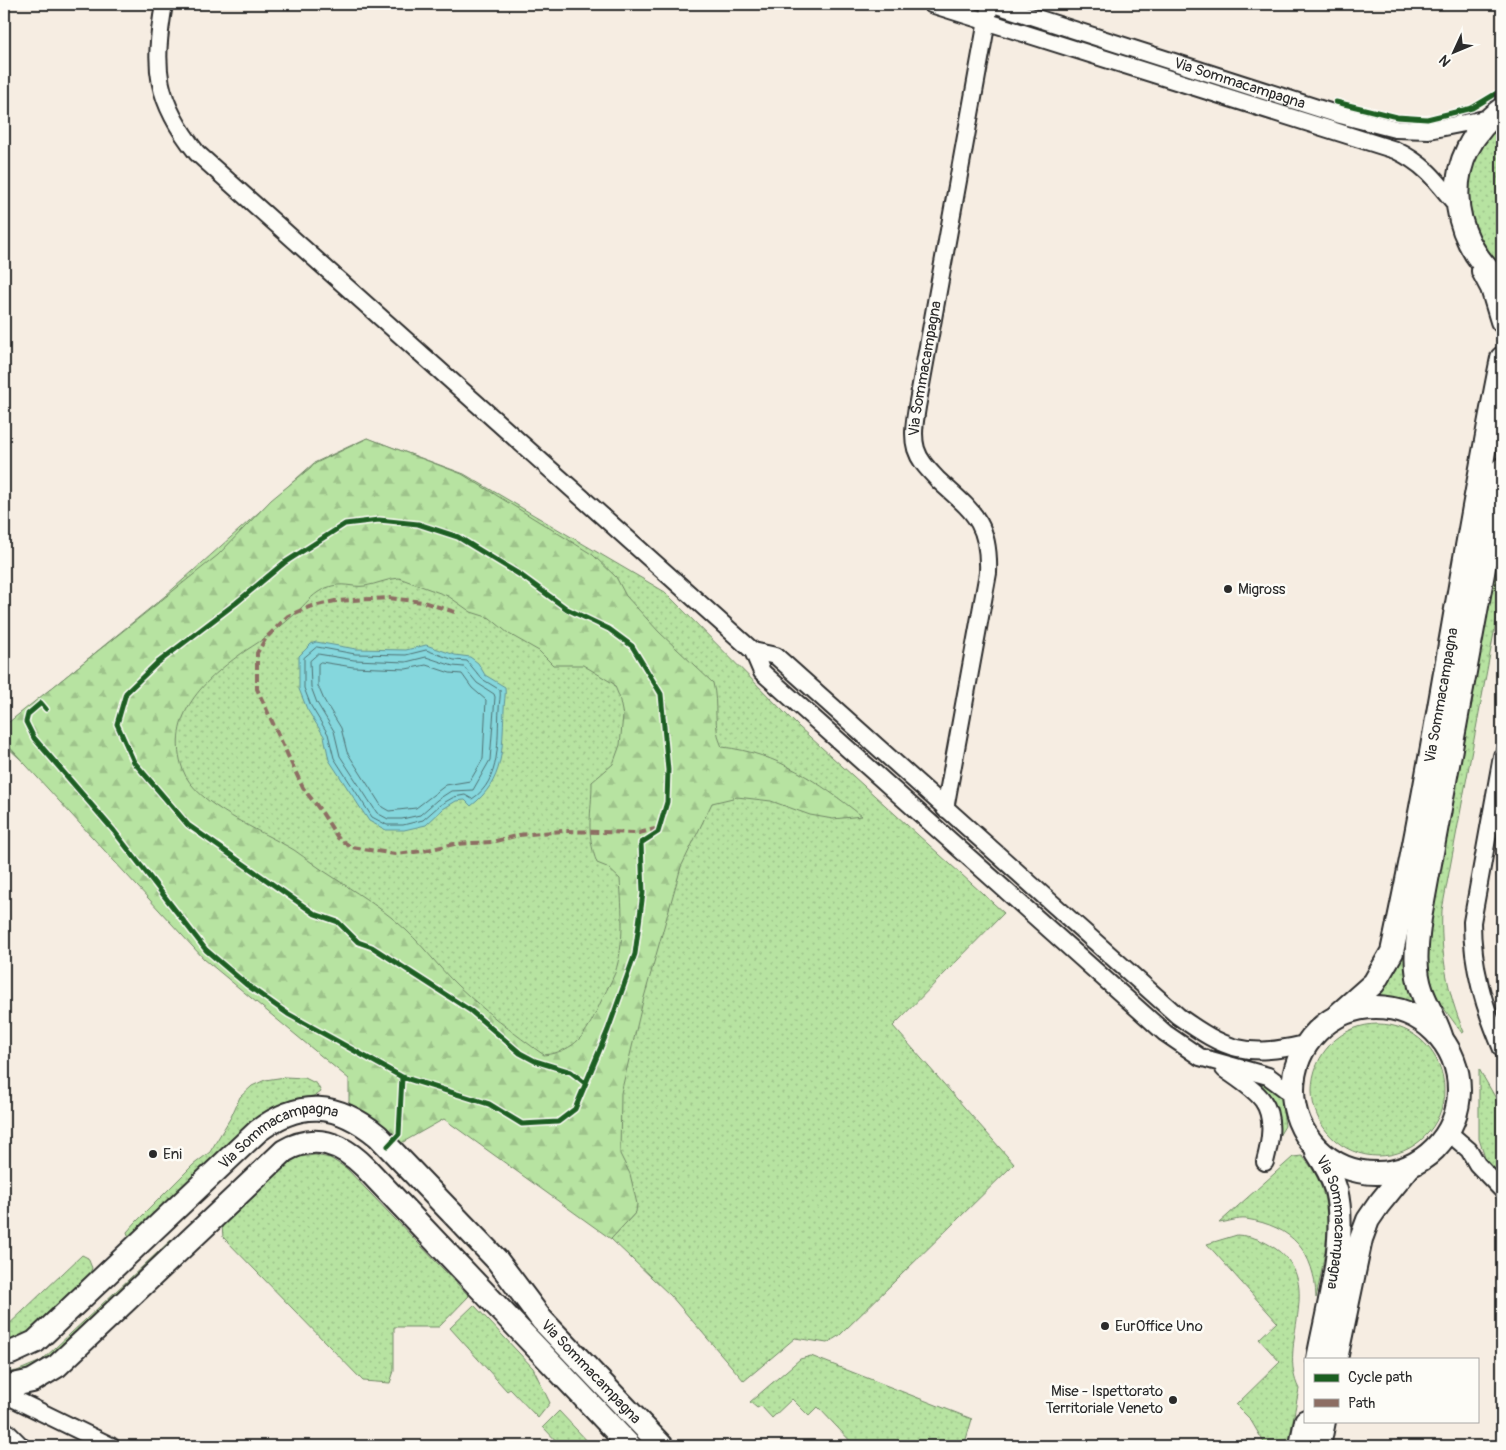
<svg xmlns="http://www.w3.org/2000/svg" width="1506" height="1450" viewBox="0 0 1506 1450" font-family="Pangolin,sans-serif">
<defs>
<pattern id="green-dots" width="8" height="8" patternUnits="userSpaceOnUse" patternTransform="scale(1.25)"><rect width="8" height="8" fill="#b7e3a1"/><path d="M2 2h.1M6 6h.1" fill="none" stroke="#9ec38b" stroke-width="1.8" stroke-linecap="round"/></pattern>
<pattern id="forest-firs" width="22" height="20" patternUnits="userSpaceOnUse" patternTransform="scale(1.25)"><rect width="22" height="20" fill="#b7e3a1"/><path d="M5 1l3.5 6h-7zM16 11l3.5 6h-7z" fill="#9ec38b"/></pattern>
</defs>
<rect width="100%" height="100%" fill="#f6ede2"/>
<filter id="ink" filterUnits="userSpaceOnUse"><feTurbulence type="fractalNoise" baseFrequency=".02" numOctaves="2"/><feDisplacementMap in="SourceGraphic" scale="10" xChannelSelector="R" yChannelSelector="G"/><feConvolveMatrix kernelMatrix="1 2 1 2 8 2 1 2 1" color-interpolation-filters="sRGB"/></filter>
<g filter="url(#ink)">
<!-- green -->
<path fill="url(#green-dots)" stroke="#718766" d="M1502,120V272C1496,265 1487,257 1482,249C1463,216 1461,168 1485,136C1490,130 1497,125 1502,120Z
M1502,396V419L1407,940L1416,1004L1414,1008L1390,1002L1373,1003L1370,999L1373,995Z
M367,438L464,474L665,592L799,727L1004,913L893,1026L1014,1164L840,1335L827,1343L795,1338L744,1381L671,1296L611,1239L636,1212L343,1059L4,744V727L165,596L314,463Z
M1502,529V590L1442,910C1440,951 1447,993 1464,1032L1462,1033L1434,995L1425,951Z
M1312 1090a66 66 0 1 1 132 0a66 66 0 1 1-132 0Z
M1479,1069L1502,1109V1178L1485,1158L1479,1139Z
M285,1077L305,1078L317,1084L321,1092C314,1098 305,1096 297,1099C286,1102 275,1107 265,1112L130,1237L128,1235L127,1232L136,1222L193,1165L210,1152L231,1117L240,1097L252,1086L265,1080Z
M1244,1078L1259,1080L1277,1089L1281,1097L1285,1126L1273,1146L1276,1128Z
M315,1155L330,1158L346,1168L469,1296L439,1327H394V1371L390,1383L363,1381L223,1237L222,1226L288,1163L300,1157Z
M1302,1156C1340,1196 1326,1249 1316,1298C1315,1252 1292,1226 1246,1219C1238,1218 1228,1222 1219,1223L1293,1157Z
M1237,1235C1252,1236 1263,1240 1276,1249C1326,1284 1276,1344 1299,1389L1288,1446H1266L1250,1419L1236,1405L1280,1362L1259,1339L1277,1322L1207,1244Z
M172,1239L177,1243L44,1366L4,1378V1373L17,1371L41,1361Z
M82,1255L88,1258L92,1268L89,1276L31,1334L4,1346V1329Z
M474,1305L533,1368L550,1403L538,1418L510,1389L507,1391L450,1328Z
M811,1356L972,1419L964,1446H855L818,1407L809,1416L792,1399L772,1418L761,1406L757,1408L750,1402L800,1359Z
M559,1411L592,1446H561L543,1427Z"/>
<!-- forest -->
<path fill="url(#forest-firs)" stroke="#718766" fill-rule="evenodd" d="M368,438L462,474L593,555L616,577L626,596L659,632L713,683C719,705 712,726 722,747C778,753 818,782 862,816L833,819L810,815L771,801L737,797L712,803L681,867L643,1001L621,1093L620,1154L630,1174L637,1204L636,1212L611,1239L444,1119L396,1146L349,1106V1079L204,959L4,741V726L218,555L271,500L316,463ZM399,578L448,596L471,612L490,618L509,634L539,651L553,665H583L614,684L619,696L623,716L620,745L613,764L592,782C592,813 585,832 597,863L607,867L620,879C622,910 625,943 615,973C610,985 603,996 598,1008C586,1034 576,1051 544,1055C514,1034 485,1011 458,986C437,966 420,941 398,923C377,905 355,892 333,877C320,869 307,859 294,850C264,832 195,805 183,770C164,716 205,679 245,651C264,639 283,626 299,610C308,601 314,593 326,588C343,581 351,588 365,586C377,584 387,579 399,578Z"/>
<!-- water -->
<path fill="#85d7dd" stroke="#619296" d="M316,642L356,649L406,650L426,645L455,655L470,657L478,663L485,675L505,687C506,695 504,702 504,710C502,749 505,780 471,806L465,800L456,801L443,809L426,825L404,830H386L369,821L329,760L324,736L307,709L299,689V656L311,644Z"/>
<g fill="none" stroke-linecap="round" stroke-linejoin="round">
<!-- shore -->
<path stroke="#4f7072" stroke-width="1" d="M317,647L355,654L406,655L426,650L454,660L467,661L482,679L500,690C501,697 499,702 499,709C497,739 502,780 472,799L465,795L454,797L440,805L423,820L403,825H387L372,817L334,758L328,734L311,706L304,688V658Z
M318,654L354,660L406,662L426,657L453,666L464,667L477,683L494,694L495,697L490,760L473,790L451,791L437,800L420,815L402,819H388L377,813L340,756L334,731L317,703L311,687L310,661Z
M321,662L353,667L406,669L426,665L450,673L462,674L472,688L486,700L483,759L470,781L446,785L416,808L389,811L382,807L347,752L341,728L324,700L318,686V664Z"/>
<!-- street casing -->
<g stroke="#2b2b2b" stroke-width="20">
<g id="street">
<path d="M164,4C153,68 155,100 197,153L753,651"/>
<path d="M931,4L1395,150C1425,164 1437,181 1457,206"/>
<path id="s1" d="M993,4L1333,113L1395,129L1429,130L1490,118"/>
<path d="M1502,756L1472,922C1472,967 1484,1007 1502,1049"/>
<path id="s2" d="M945,809L988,573C990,522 973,512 938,480C929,470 920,462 916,449C912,435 915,421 917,407L990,4"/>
<path d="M1224,1069C1235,1077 1256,1090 1263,1101C1275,1118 1270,1143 1265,1162"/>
<path d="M1292,1094L1268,1076L1200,1057L1165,1033L762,672L753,651L776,656L1178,1016C1226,1050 1246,1058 1305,1044"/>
<path d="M1448,1132L1469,1150L1477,1164L1502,1190"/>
<path d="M4,1394L111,1446"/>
<path d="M4,1429L21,1446"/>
</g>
</g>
<!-- secondary casing -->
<g stroke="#2b2b2b" stroke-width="26">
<g id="secondary">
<path d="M1502,109C1440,154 1445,236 1502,283"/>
<path d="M1483,271L1492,288L1502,321"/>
<circle cx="1376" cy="1090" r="83"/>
<path id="s3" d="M1339,1014L1374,983L1392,952C1435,755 1462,555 1502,358"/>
<path d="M1442,1039C1437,1022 1428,1008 1422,992C1413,968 1417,942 1420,918L1502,469"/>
<path id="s4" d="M1317,1152C1325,1164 1332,1176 1336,1190C1348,1238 1327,1310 1318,1359"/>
<path id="s5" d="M4,1354L11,1353L35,1342L258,1131C300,1099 337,1102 378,1136L497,1260L542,1320L662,1446"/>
<path d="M1336,1359L1361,1239L1368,1220L1379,1204L1409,1167"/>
<path d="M4,1387L32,1381L57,1366L284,1151C315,1133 341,1143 365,1167L630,1446"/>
<path d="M1301,1446L1306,1421"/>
<path d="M1319,1446L1324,1421"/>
</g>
</g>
<!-- street -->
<use href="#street" stroke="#fdfcf7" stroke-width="16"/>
<!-- secondary -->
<use href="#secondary" stroke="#fdfcf7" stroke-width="22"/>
<!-- quiet -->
<path stroke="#8d6e63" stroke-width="4" stroke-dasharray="8 4" stroke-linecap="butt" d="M455,612L423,602L389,598L335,601L309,607L288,616L266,638L257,653V689L303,788L321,811L338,838L351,847L395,854L423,851L454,844L492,842L519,835L563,831L639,833L655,829"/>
<!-- cycleway casing -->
<g stroke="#fdfcf7" stroke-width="8">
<path id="cycleway" d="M1336,102L1397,117L1427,119L1472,108L1502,90
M46,709L41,703L28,714L26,722L34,738L114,831L206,950L247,985L288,1014L402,1077
M388,1146L399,1134L402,1077L489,1104L522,1124L558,1122L575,1109L608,1030L635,954L643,893L641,843L658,832L667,802L668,770L661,694L632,646L609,629L567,609L522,576L458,537L418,524L379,520L345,524L284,563L236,603L156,664L126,693L117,724L134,762L188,825L315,914L338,922L358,942L372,947L471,1011L520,1053L535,1061L571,1072L585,1083"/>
</g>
<!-- cycleway -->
<use href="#cycleway" stroke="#1b5e20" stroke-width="5"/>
</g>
</g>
<!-- markers -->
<g fill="#2b2b2b" stroke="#fdfcf7" stroke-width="2">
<circle cx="1228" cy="589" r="5"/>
<circle cx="153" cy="1154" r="5"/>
<circle cx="1105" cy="1326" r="5"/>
<circle cx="1173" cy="1400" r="5"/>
</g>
<g text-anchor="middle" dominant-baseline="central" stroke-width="5" stroke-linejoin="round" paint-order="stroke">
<!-- street labels -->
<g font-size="15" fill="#2b2b2b" stroke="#fdfcf7">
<text stroke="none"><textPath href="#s1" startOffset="259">Via Sommacampagna</textPath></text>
<text stroke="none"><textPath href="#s2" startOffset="471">Via Sommacampagna</textPath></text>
<text stroke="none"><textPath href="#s3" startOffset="344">Via Sommacampagna</textPath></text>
<text stroke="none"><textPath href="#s5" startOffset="358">Via Sommacampagna</textPath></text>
<text stroke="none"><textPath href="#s4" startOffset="74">Via Sommacampagna</textPath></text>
<text stroke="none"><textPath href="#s5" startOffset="791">Via Sommacampagna</textPath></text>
</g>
<!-- poi labels -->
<g font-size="15" fill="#2b2b2b" stroke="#fdfcf7" text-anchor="start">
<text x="1238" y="589">Migross</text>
<text x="163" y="1154">Eni</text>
<text x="1115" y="1326">EurOffice Uno</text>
<text x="1163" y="1391" text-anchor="end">Mise - Ispettorato<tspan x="1163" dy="17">Territoriale Veneto</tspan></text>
</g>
</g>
<!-- margin -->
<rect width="1506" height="1450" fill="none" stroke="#fdfcf7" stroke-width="20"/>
<rect x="10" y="10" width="1486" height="1430" fill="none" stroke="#2b2b2b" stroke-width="2" filter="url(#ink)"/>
<!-- legend -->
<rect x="1304" y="1358" width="175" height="65" fill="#fdfcf7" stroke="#a9a8a5"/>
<rect x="1314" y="1374" width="25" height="8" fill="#1b5e20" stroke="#a9a8a5"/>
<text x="1348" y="1382" font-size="15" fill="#2b2b2b">Cycle path</text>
<rect x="1314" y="1399" width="25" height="8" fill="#8d6e63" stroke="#a9a8a5"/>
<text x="1348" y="1408" font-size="15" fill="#2b2b2b">Path</text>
<!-- north arrow -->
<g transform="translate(1454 52) rotate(226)" stroke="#fdfcf7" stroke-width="4" paint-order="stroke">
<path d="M0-4L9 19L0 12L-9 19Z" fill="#2b2b2b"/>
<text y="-8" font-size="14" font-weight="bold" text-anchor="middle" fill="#2b2b2b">N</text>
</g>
</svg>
